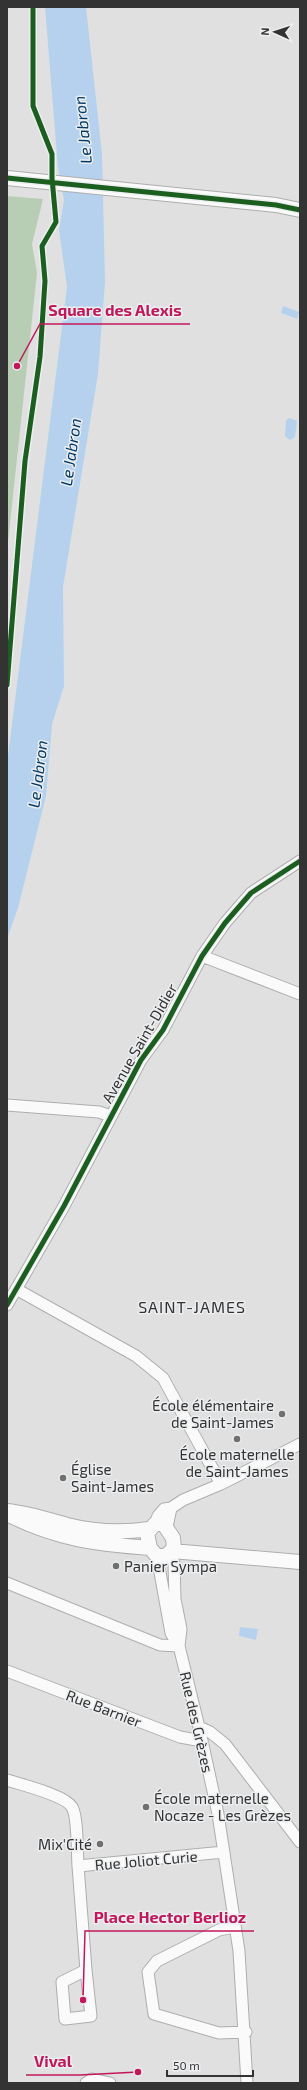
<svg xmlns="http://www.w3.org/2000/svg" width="307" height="2090" viewBox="0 0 307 2090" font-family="'Exo 2',sans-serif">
<rect width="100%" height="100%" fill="#e0e0e1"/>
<!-- green -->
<path fill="#b7ceb4" d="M7,196L43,199L32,244L37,273L7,551Z"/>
<!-- water -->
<path fill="#b6d1ee" d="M45,7H86L102,154L105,282L98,374L63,587L64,686L52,724L46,796L18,908L7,939V764L67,287L59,230L64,200L58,168Z
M283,306L299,312L297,319L281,313Z
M290,418L297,421L295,437L290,440L285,436L286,420Z
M240,1627L258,1629L256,1640L239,1636Z"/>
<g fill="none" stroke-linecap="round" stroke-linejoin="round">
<!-- minor casing -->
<g stroke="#aeaeae" stroke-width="13">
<path id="minor" d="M202,956L300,994
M7,1105L99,1112L111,1116
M16,1289L136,1356L163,1378L221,1484
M7,1305L64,1206L141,1060L163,1030L202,956L225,923L251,893L300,861
M155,1524L158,1516L164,1509L171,1508L183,1500L221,1484L300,1444
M167,1527L171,1508
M170,1553L174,1563L175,1599L181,1629L179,1646L199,1727L218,1814L239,1951L247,2083
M157,1556L171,1633L179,1646
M7,1583L160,1645L179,1646
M7,1671L180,1737L202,1741
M199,1727L210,1732L225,1744L300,1842
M7,1780C22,1785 65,1795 72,1807C78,1817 77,1853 78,1866L224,1852
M78,1866L86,1970L62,1982L65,2019L91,2016L86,1970
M234,1927L219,1930L157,1961L148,1972L154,2014L219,2033L246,2032
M86,2083L92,2079L110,2083"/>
</g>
<!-- major casing -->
<g stroke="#aeaeae" stroke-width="16">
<path id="major" d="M7,178L276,205L300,210
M7,1511C28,1513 46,1519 67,1525C95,1532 121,1533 149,1529
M7,1514C56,1539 96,1544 150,1548
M163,1523L173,1538L174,1548L166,1556H157L150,1548L147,1533L155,1524Z
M172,1551L300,1562"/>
</g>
<!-- minor -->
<use href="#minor" stroke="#fafafa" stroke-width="11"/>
<!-- major -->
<use href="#major" stroke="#fafafa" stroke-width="14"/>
<!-- cycleway casing -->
<g stroke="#eceeef" stroke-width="8">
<path id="cycleway" d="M7,178L276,205L300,210
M7,685L25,461L40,357L45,281L42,246L56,222L52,178V154L33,106V7
M7,1305L64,1206L141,1060L163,1030L202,956L225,923L251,893L300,861"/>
</g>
<!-- cycleway -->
<use href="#cycleway" stroke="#1b5e20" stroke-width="5"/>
</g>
<!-- markers -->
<g fill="#707071" stroke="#eceeef" stroke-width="1.5">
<circle cx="282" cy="1414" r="4"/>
<circle cx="237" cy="1439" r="4"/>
<circle cx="63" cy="1478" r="4"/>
<circle cx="116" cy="1566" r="4"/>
<circle cx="146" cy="1807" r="4"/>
<circle cx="100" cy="1844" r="4"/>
</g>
<g text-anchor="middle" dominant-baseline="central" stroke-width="3" stroke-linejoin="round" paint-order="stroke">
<!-- street labels -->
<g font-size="15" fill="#333334" stroke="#eceeef">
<text transform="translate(139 1043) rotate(-60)">Avenue Saint-Didier</text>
<text transform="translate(104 1708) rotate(21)">Rue Barnier</text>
<text transform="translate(197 1722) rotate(77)">Rue des Grèzes</text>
<text transform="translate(146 1860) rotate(-5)">Rue Joliot Curie</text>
</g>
<!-- poi labels -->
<g font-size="15" fill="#333334" stroke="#eceeef" text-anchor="start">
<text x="274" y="1405" text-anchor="end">École élémentaire<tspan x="274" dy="17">de Saint-James</tspan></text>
<text x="237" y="1454" text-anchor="middle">École maternelle<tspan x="237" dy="17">de Saint-James</tspan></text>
<text x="71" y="1469">Église<tspan x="71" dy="17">Saint-James</tspan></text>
<text x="124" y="1566">Panier Sympa</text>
<text x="154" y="1798">École maternelle<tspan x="154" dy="17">Nocaze - Les Grèzes</tspan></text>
<text x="92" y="1844" text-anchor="end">Mix'Cité</text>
</g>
<!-- water labels -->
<g font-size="16" font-style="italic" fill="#023967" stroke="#eceeef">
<text transform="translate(82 130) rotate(-96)">Le Jabron</text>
<text transform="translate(70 452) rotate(-82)">Le Jabron</text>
<text transform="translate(37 774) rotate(-83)">Le Jabron</text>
</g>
<!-- neighbourhood labels -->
<g font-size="16" letter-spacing="1" fill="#333334" stroke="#eceeef">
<text x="192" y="1306">SAINT-JAMES</text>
</g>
</g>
<!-- callouts -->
<path fill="none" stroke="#c2185b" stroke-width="1.5" d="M17 366L40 324H190M83 2000L85 1931H254M138 2072L80 2075H26"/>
<g fill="#c2185b" stroke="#eceeef" stroke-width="1.5">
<circle cx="17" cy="366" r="4"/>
<circle cx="83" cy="2000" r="4"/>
<circle cx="138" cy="2072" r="4"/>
</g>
<g font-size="16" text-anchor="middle" font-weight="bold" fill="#c2185b" stroke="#eceeef" stroke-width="3" stroke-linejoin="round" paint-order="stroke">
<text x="115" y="316">Square des Alexis</text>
<text x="170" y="1923">Place Hector Berlioz</text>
<text x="53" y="2067">Vival</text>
</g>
<!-- border -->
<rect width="307" height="2090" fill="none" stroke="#333334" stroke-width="16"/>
<!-- north arrow -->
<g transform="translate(275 32) rotate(273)" stroke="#eceeef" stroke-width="3" paint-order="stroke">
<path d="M0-3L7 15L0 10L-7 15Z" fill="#333334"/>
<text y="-6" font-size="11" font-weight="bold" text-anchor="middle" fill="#333334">N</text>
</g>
<!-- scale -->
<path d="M167 2070v6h86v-6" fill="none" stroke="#333334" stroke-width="2"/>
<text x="173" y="2070" font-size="12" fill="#333334" stroke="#eceeef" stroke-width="3" paint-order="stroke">50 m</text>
</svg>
